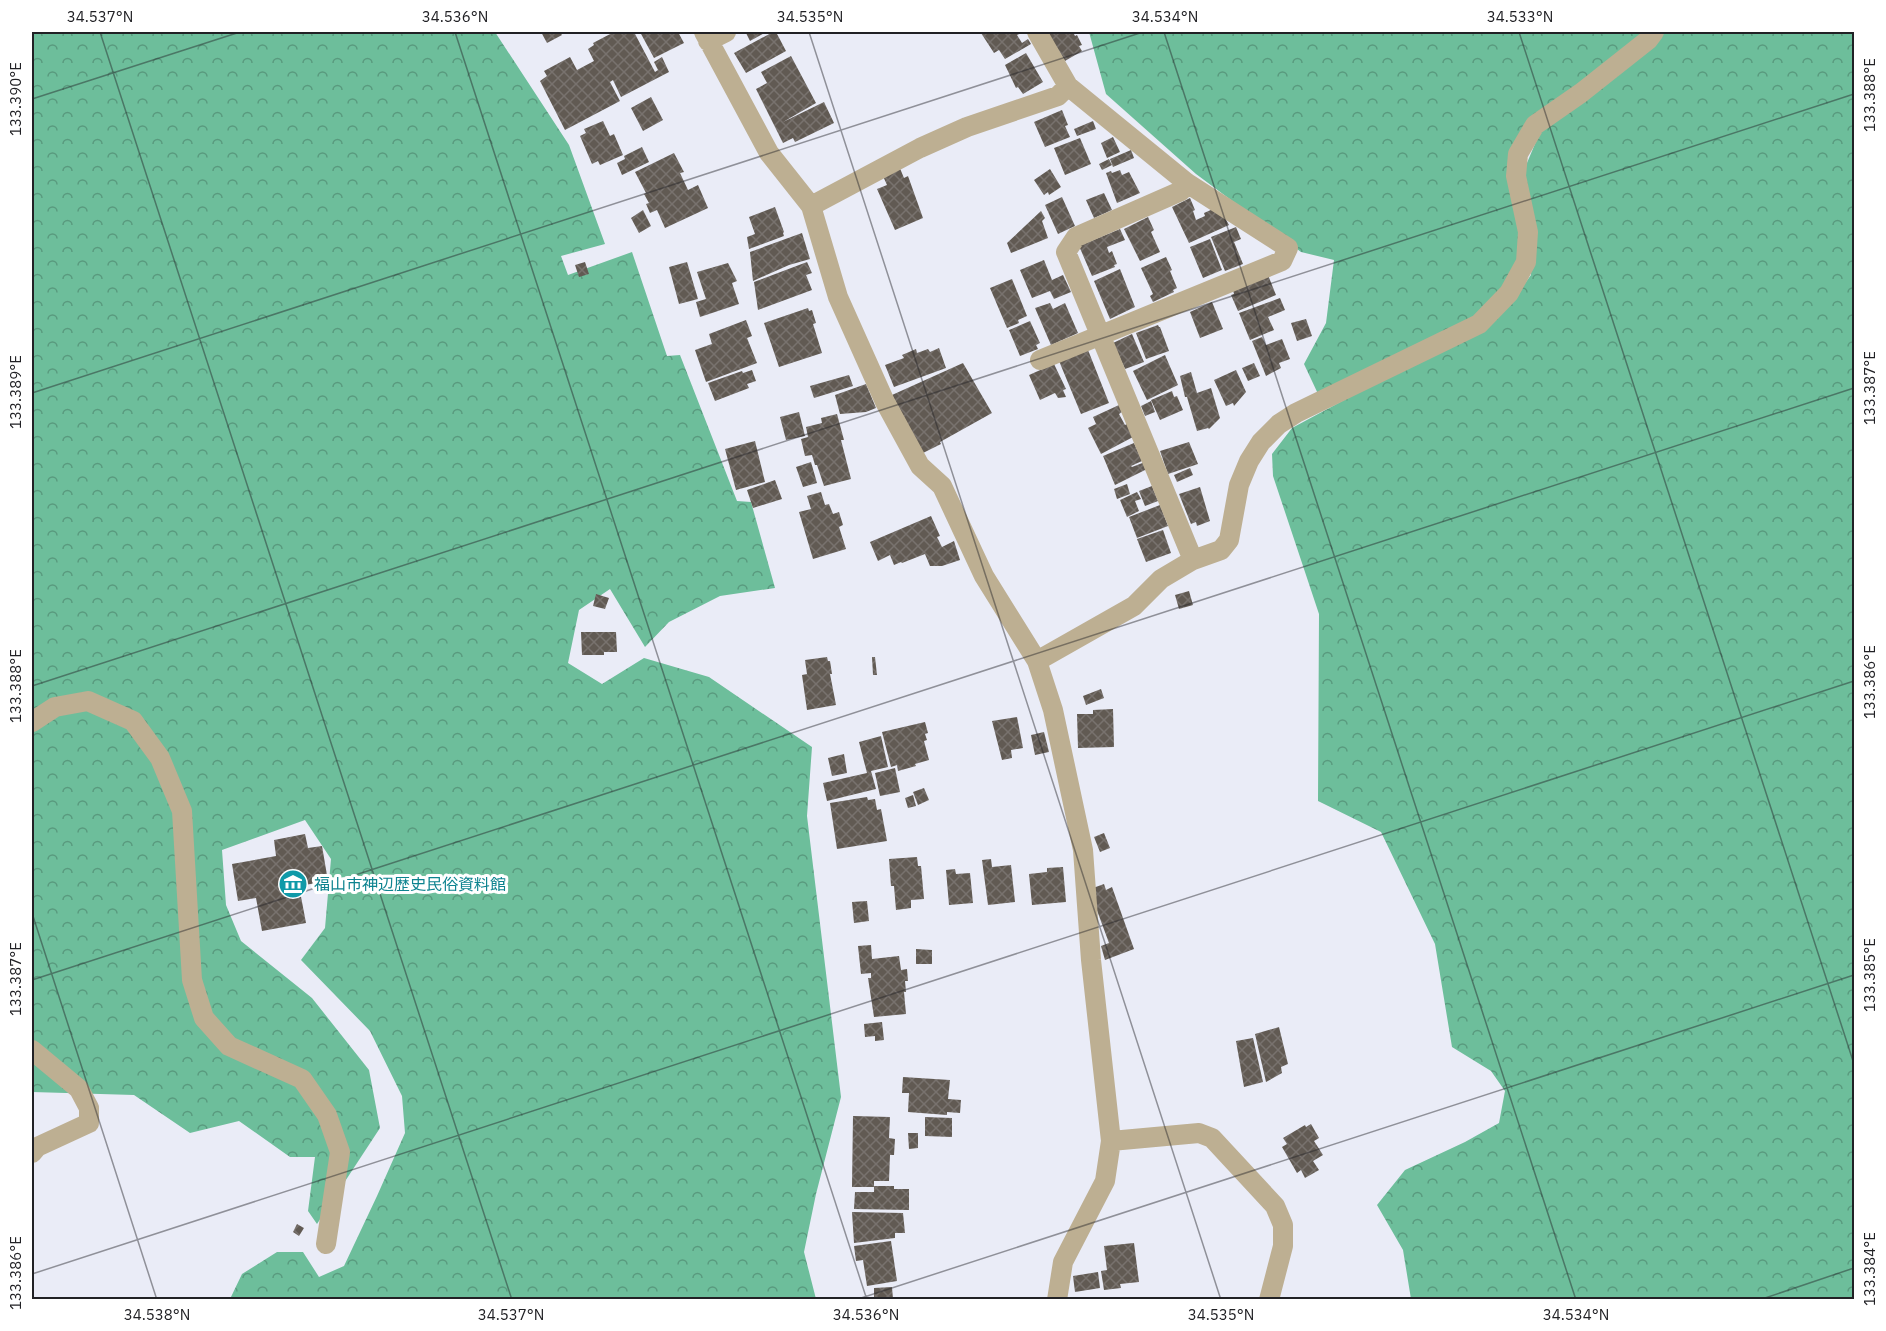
<svg xmlns="http://www.w3.org/2000/svg" width="1886" height="1331" viewBox="0 0 1886 1331" font-family="'IBM Plex Sans','Noto Sans JP',sans-serif">
<defs>
<pattern id="forest-crowns" width="20" height="18" patternUnits="userSpaceOnUse" patternTransform="scale(1.5)"><rect width="20" height="18" fill="#6dbe9b"/><path d="M2 6a3 3 0 1 1 6 0M12 15a3 3 0 1 1 6 0" fill="none" stroke="#599a7e"/></pattern>
<pattern id="building-cross-hatch" width="8" height="8" patternUnits="userSpaceOnUse" patternTransform="scale(1.5)"><rect width="8" height="8" fill="#615a53"/><path d="M0 0l8 8M0 8l8-8" fill="none" stroke="#78726e"/></pattern>
</defs>
<rect width="100%" height="100%" fill="#eaecf7"/>
<!-- forest -->
<path fill="url(#forest-crowns)" d="M32,32H495L569,145L605,244L561,256L568,275L632,252L667,356L680,355L737,501L751,502L775,588L720,596L669,622L645,647L610,589L579,610L568,663L602,684L644,658L709,677L812,747L807,816L841,1097L816,1194L804,1252L816,1299H230L242,1274L277,1252H303L319,1277L344,1266L377,1196L405,1133L402,1096L370,1031L301,960L325,928L331,859L305,820L222,850L226,905L241,941L312,998L369,1070L380,1128L317,1224L308,1211L315,1157H290L239,1121L190,1133L134,1095L32,1092Z
M1089,32H1648L1513,152L1522,261L1476,320L1319,396L1304,364L1326,323L1334,260L1301,252L1196,174L1106,94Z
M1663,32H1854V1299H1411L1403,1250L1377,1205L1405,1170L1465,1142L1499,1123L1505,1091L1491,1071L1452,1047L1435,944L1381,832L1318,801L1319,614L1273,476L1272,454L1292,428L1482,326L1509,305L1531,275L1532,228L1524,170L1540,132Z"/>
<!-- building -->
<path fill="url(#building-cross-hatch)" d="M541,32H560L562,35L547,43Z
M614,32H634L655,72L658,70L654,62L662,57L669,72L621,97L613,80L610,82L620,101L565,130L540,81L547,76L544,71L570,57L577,70L594,61L588,49L594,45L593,43Z
M640,32H678L684,43L654,58Z
M749,32H766L750,41L746,33Z
M773,32H776L786,51L746,73L734,53Z
M983,32H1024L1017,35L1022,43L1028,39L1031,44L1005,59L999,50L994,53L981,33Z
M1047,32H1073L1075,36L1077,35L1082,45L1079,46L1082,51L1065,61Z
M1026,53L1043,82L1023,94L1018,87L1016,88L1005,65Z
M791,56L816,103L783,122L824,102L834,123L795,142L793,138L783,143L756,89L767,83L761,72Z
M651,97L663,120L643,131L631,108Z
M1062,110L1068,125L1065,126L1070,137L1045,147L1034,122Z
M603,121L610,136L614,134L623,155L600,165L598,161L592,164L580,136L586,133L584,129Z
M1093,121L1096,129L1077,136L1074,129Z
M1113,137L1120,152L1107,158L1101,143Z
M1080,138L1091,164L1065,175L1054,148Z
M642,147L649,162L622,175L617,163L625,159L624,156Z
M1131,150L1134,158L1113,167L1110,159Z
M674,153L684,172L680,173L688,190L698,185L708,208L665,228L657,210L650,213L646,204L649,203L644,194L646,193L635,172Z
M1109,159L1112,165L1102,170L1099,164Z
M899,166L904,178L908,176L923,218L895,230L877,189L887,185L882,174Z
M1050,169L1061,187L1049,195L1048,192L1044,195L1034,180Z
M1120,170L1122,175L1129,172L1140,193L1117,203L1106,173L1111,171L1112,173Z
M1104,193L1112,210L1094,218L1086,200Z
M1062,197L1075,226L1058,234L1045,205Z
M1190,198L1195,210L1193,211L1196,220L1205,216L1204,213L1213,209L1224,216L1229,225L1189,243L1172,207Z
M775,207L784,232L783,233L784,236L749,249L747,237L755,234L749,217Z
M643,210L651,226L639,233L631,218Z
M1041,211L1045,218L1042,221L1048,238L1011,253L1007,243Z
M1148,217L1154,230L1151,232L1160,252L1140,261L1124,229Z
M1236,227L1241,239L1234,242L1243,264L1225,271L1211,237Z
M1120,229L1125,240L1107,247L1109,253L1112,251L1117,264L1114,265L1115,267L1092,276L1079,246Z
M802,233L810,259L789,265L753,281L750,252Z
M1210,239L1222,270L1203,278L1190,247Z
M1166,257L1172,270L1170,271L1177,288L1173,290L1174,292L1153,302L1150,296L1153,294L1141,268Z
M1044,260L1052,280L1063,275L1071,292L1054,299L1050,291L1032,298L1020,270Z
M585,262L589,274L579,277L575,265Z
M687,262L698,299L679,304L669,267Z
M807,262L812,273L806,275L812,290L758,310L754,282Z
M728,263L737,281L732,283L739,304L700,317L696,302L706,299L697,272Z
M1120,269L1135,307L1110,319L1094,281Z
M1268,275L1276,295L1238,311L1231,295L1234,294L1233,290Z
M1012,279L1027,316L1018,320L1019,323L1007,328L990,288Z
M1280,298L1285,310L1268,317L1274,330L1250,340L1239,313Z
M1212,302L1223,329L1200,338L1190,312Z
M1050,303L1053,309L1065,303L1078,333L1051,345L1035,308Z
M808,308L809,311L812,310L816,323L813,324L822,353L779,367L764,323Z
M1306,319L1312,336L1297,341L1291,323Z
M746,320L752,336L747,338L757,363L706,382L695,350L712,344L709,334Z
M1030,321L1040,343L1036,345L1038,349L1020,356L1009,330Z
M1158,325L1159,327H1160L1169,351L1146,359L1136,333Z
M1132,334L1144,362L1125,369L1113,343Z
M1262,337L1266,345L1282,339L1290,359L1279,363L1281,368L1266,376L1252,341Z
M939,348L946,368L894,387L885,365L904,358L902,355L916,349L917,353L928,349L930,352Z
M1088,350L1109,403L1081,414L1059,361Z
M1165,355L1178,385L1147,400L1133,371Z
M963,363L992,413L940,442L941,444L923,453L892,395Z
M1254,363L1260,376L1248,381L1242,368Z
M1054,364L1066,389L1063,390L1066,397L1058,398L1055,393L1040,400L1029,375Z
M752,370L756,381L747,384L749,388L715,401L708,383L742,371L743,373Z
M1236,370L1246,392L1234,406L1233,403L1226,406L1214,380Z
M1191,372L1197,393L1211,388L1220,418L1209,429L1208,428L1197,431L1187,397H1185L1180,376Z
M849,375L853,386L814,398L810,386Z
M866,384L876,408L866,412L840,414L835,395Z
M1172,391L1174,397L1177,396L1183,410L1160,420L1151,400Z
M1151,401L1155,412L1145,416L1141,406Z
M1119,405L1122,412L1119,414L1125,425L1127,424L1133,437L1101,454L1088,428L1096,424L1093,417Z
M799,412L805,436L786,440L780,417Z
M837,414L844,440H841L851,479L824,486L817,465H815L812,455L805,456L801,439L808,437L806,427L822,423L821,418Z
M755,441L765,482L736,490L725,449Z
M1189,442L1198,464L1168,474L1160,451Z
M1134,443L1142,461L1131,466L1132,467L1145,462L1147,469L1115,485L1103,456Z
M811,462L817,483L803,487L796,467Z
M1190,468L1193,475L1177,482L1174,475Z
M775,480L782,499L753,508L747,490Z
M1127,484L1130,494L1117,499L1114,489Z
M1152,486L1158,501L1145,506L1139,491Z
M1200,487L1210,521L1197,526L1196,522L1191,524L1179,494Z
M821,492L825,505L829,504L833,514L839,512L843,525L839,527L846,549L813,559L799,512L811,509L807,496Z
M1137,492L1141,499L1135,501L1139,511L1127,517L1120,500Z
M1160,505L1168,526L1137,538L1129,517Z
M931,516L940,536L937,537L942,547L954,541L960,560L942,566H930L925,554L902,563L901,562L894,565L890,555L878,561L870,542Z
M1163,530L1171,553L1146,562L1137,539Z
M1189,591L1193,605L1179,609L1175,595Z
M596,594L609,598L605,609L593,606Z
M581,632H616L617,652H604V655H582Z
M827,657L828,661H830L832,674H830L836,705L807,710L802,675L807,674L805,660Z
M872,657H875L877,675H873Z
M1101,689L1104,698L1086,705L1083,696Z
M1113,709L1114,747L1078,748L1077,714H1093V710Z
M1017,717L1023,748L1011,750L1012,758L1002,760L992,721Z
M925,722L928,733L925,734L927,740L924,741L929,760L915,764L916,766L898,771L897,765L891,767L882,732Z
M1044,732L1049,752L1035,755L1031,735Z
M881,736L888,767L871,771L876,789L827,801L823,783L867,773L859,742Z
M844,754L847,773L832,776L828,758Z
M895,768L900,792L880,796L875,773Z
M924,788L929,800L918,805L913,792Z
M913,795L916,806L908,808L905,798Z
M867,797L868,800L875,799L877,810L881,809L887,841L837,849L830,803Z
M1104,833L1110,848L1100,852L1094,837Z
M305,834L308,848L322,846L328,881L299,886L306,923L262,931L256,898L238,901L232,864L276,856L274,840Z
M917,857L918,866H921L924,899L911,900V908L896,910L894,886H891L889,859Z
M991,859L992,867L1011,865L1015,902L988,905L982,860Z
M1063,867L1066,902L1032,905L1029,874L1047,872V868Z
M955,869L956,874L970,873L973,903L949,905L946,870Z
M1104,884L1106,890L1112,887L1134,949L1105,960L1101,946L1109,943L1095,905L1093,888Z
M867,901L869,921L854,923L852,902Z
M871,945L872,959L899,956L901,970L907,969L908,981H905L906,992H904L906,1014L874,1017L868,978H871V973L861,974L858,946Z
M916,949L932,950V964H916Z
M882,1022L884,1040L875,1041V1036L865,1037L864,1024Z
M1279,1027L1288,1064L1281,1067L1282,1073L1266,1082L1255,1034Z
M1253,1038L1263,1082L1244,1087L1236,1041Z
M903,1077L950,1080L948,1099L961,1100L960,1113L947,1112V1115L908,1112L909,1093H902Z
M853,1116L890,1117L889,1138L895,1139L894,1155H890L889,1181H874V1187H852Z
M925,1117L952,1118V1137L925,1136Z
M1311,1124L1319,1138L1314,1141L1323,1155L1313,1161L1319,1170L1305,1178L1301,1170L1297,1173L1282,1147L1287,1144L1283,1138L1305,1125L1306,1127Z
M908,1133H918V1148L909,1149Z
M874,1186H894V1189H909V1210L854,1209L855,1192H874Z
M852,1212L903,1213L905,1233H895V1238L854,1243Z
M297,1224L304,1228L299,1236L293,1232Z
M891,1241L897,1281L867,1286L863,1260L856,1261L854,1246Z
M1134,1243L1139,1282L1120,1284L1121,1288L1104,1290L1101,1271L1107,1270L1104,1246Z
M1098,1272L1100,1288L1075,1292L1073,1276Z
M892,1287L893,1299H874V1288Z"/>
<g fill="none" stroke-linecap="round" stroke-linejoin="round">
<!-- street -->
<path stroke="#bdaf92" stroke-width="20" d="M704,32L769,153L811,206L838,297L885,402L920,466L942,486L984,576L1037,661L1053,710L1083,850L1091,960L1111,1141L1105,1181L1063,1262L1057,1300
M1037,32L1068,86L1187,183L1288,248L1282,261L1040,360
M708,41L726,32
M1187,183L1181,191L1076,237L1066,252L1193,560
M811,206L920,148L967,127L1058,96L1068,86
M1037,661L1134,606L1161,579L1193,560L1221,550L1229,540L1239,485L1249,461L1261,442L1279,424L1296,413L1479,324L1509,293L1526,262L1528,232L1516,176L1518,154L1535,125L1581,93L1648,40L1654,32
M32,722L55,707L88,701L133,721L160,758L182,811L192,980L204,1018L229,1046L302,1079L327,1115L340,1152L326,1244
M32,1050L79,1089L89,1108V1123L37,1147L32,1153
M1111,1141L1199,1133L1212,1138L1275,1206L1283,1225V1246L1269,1300"/>
</g>
<!-- ticks -->
<path fill="none" stroke="#212125" stroke-width="1.5" stroke-opacity="0.45" d="M100,32L512,1300M455,32L867,1300M809,32L1221,1300M1164,32L1576,1300M1519,32L1854,1064M32,99L240,32M32,393L1143,32M32,686L1854,94M32,913L157,1300M32,980L1854,388M32,1274L1854,681M855,1300L1854,975M1759,1300L1854,1268"/>
<!-- icons -->
<defs>
<g id="museum-disc" transform="scale(1.5)"><circle r="9.5" fill="#0f9aa8" stroke="#fff"/><path d="M0-6L6-3V-2H-6V-3ZM-5-1h2V3h-2ZM-1-1h2V3h-2ZM3-1h2V3H3ZM-6 4H6V6H-6Z" fill="#fff"/></g>
</defs>
<g fill-rule="evenodd">
<use href="#museum-disc" x="293" y="884"/>
</g>
<g text-anchor="middle" dominant-baseline="central" stroke-width="6" stroke-linejoin="round" paint-order="stroke">
<!-- culture labels -->
<g font-size="16" fill="#0d838f" stroke="#fff" text-anchor="start">
<text x="314" y="884">福山市神辺歴史民俗資料館</text>
</g>
</g>
<!-- border -->
<rect width="1886" height="1331" fill="none" stroke="#ffffff" stroke-width="66"/>
<rect x="33" y="33" width="1820" height="1265" fill="none" stroke="#212125" stroke-width="2"/>
<g font-size="15" text-anchor="middle" fill="#212125">
<text x="100" y="22">34.537°N</text>
<text x="455" y="22">34.536°N</text>
<text x="810" y="22">34.535°N</text>
<text x="1165" y="22">34.534°N</text>
<text x="1520" y="22">34.533°N</text>
<text transform="translate(1870 95) rotate(-90)" y="5">133.388°E</text>
<text transform="translate(16 99) rotate(-90)" y="5">133.390°E</text>
<text transform="translate(1870 388) rotate(-90)" y="5">133.387°E</text>
<text transform="translate(16 392) rotate(-90)" y="5">133.389°E</text>
<text transform="translate(1870 682) rotate(-90)" y="5">133.386°E</text>
<text transform="translate(16 686) rotate(-90)" y="5">133.388°E</text>
<text transform="translate(1870 975) rotate(-90)" y="5">133.385°E</text>
<text transform="translate(16 979) rotate(-90)" y="5">133.387°E</text>
<text transform="translate(1870 1269) rotate(-90)" y="5">133.384°E</text>
<text transform="translate(16 1273) rotate(-90)" y="5">133.386°E</text>
<text x="157" y="1320">34.538°N</text>
<text x="511" y="1320">34.537°N</text>
<text x="866" y="1320">34.536°N</text>
<text x="1221" y="1320">34.535°N</text>
<text x="1576" y="1320">34.534°N</text>
</g>
</svg>
